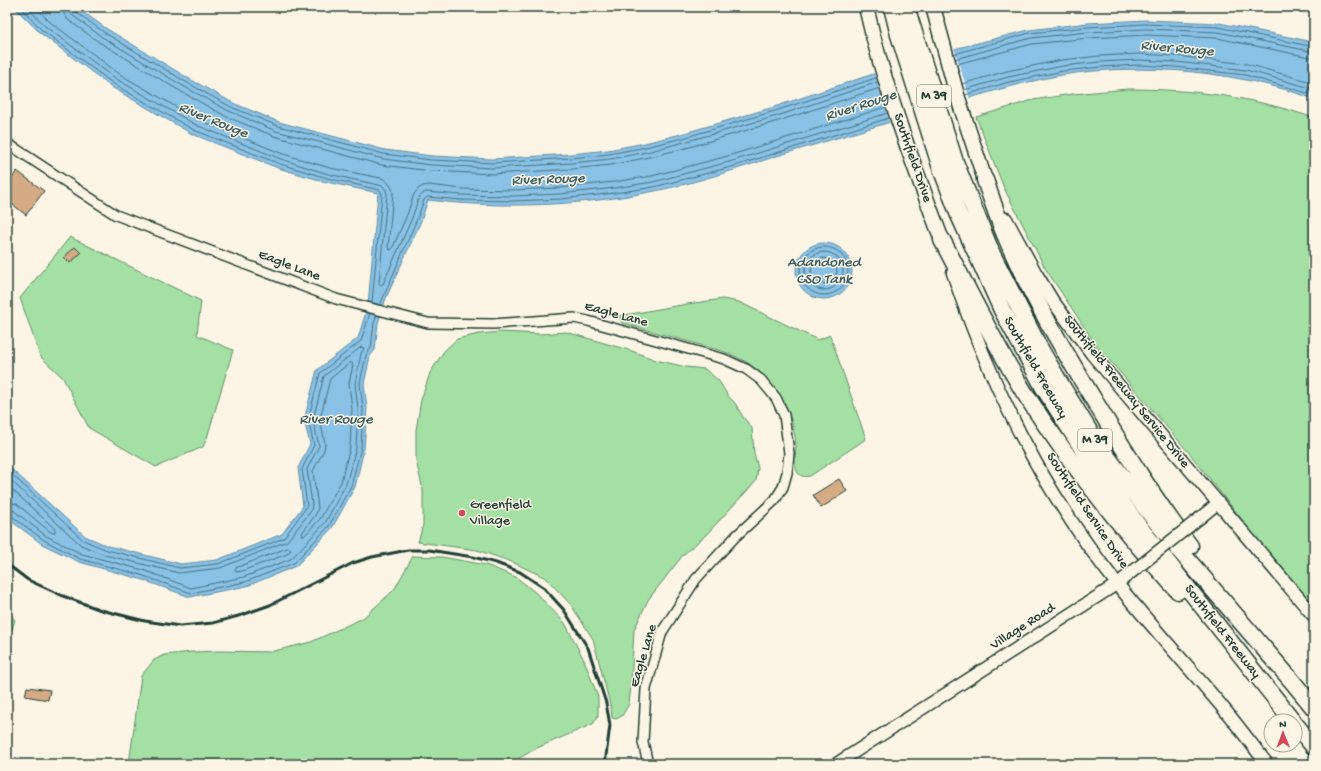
<svg xmlns="http://www.w3.org/2000/svg" width="1321" height="771" viewBox="0 0 1321 771" font-family="'Gochi Hand',sans-serif">
<rect width="100%" height="100%" fill="#fcf5e5"/>
<filter id="ink" filterUnits="userSpaceOnUse"><feTurbulence type="fractalNoise" baseFrequency=".025" numOctaves="2"/><feDisplacementMap in="SourceGraphic" scale="8" xChannelSelector="R" yChannelSelector="G"/><feConvolveMatrix kernelMatrix="1 2 1 2 8 2 1 2 1" color-interpolation-filters="sRGB"/></filter>
<g filter="url(#ink)">
<!-- green -->
<path fill="#a4dfa4" stroke="#628e6c" d="M1128,89C1192,89 1254,97 1314,118V611L1190,454L1094,342L1045,268L1004,188L976,117L1033,100L1072,94Z
M70,237L201,301L197,335L233,350L207,438L203,447L156,467L89,428L63,378L40,356L20,298Z
M723,299L739,302L818,340L830,335L866,439L810,476C805,477 799,477 797,471C793,464 796,454 796,447C796,438 792,422 789,414C788,409 784,405 782,400C767,374 750,361 722,351L622,323L619,316L687,304Z
M501,332L540,334L566,332L632,351L656,360L686,367L705,369L719,381L728,396L735,403L743,417L752,428L754,453L758,468L756,481L706,535L683,555L648,600L634,630L631,686L629,704L622,716L616,719L612,718L611,708L593,639L571,605L546,578L512,562L477,550L418,542L423,525V490L416,461V430L421,400L430,373L444,351L457,339L479,334Z
M413,556L442,557L486,565L516,577L536,593L565,623L585,662L598,697V716L593,724L537,748L509,764H129L141,676L154,660L164,655L192,652L219,651L270,652L311,642L363,618L394,590Z
M7,610L15,620L7,645Z"/>
<!-- water -->
<path fill="#89c1e7" stroke="#5f8c9f" d="M14,7H76L107,29L188,78L233,103L279,122L385,150L432,156L492,159L571,154L608,150L645,143L681,134L774,107L867,76L958,48L1029,30L1088,23L1146,20L1219,23L1299,39L1314,43V99C1238,71 1142,62 1062,75C1013,84 965,99 917,114C870,128 824,142 777,156C737,169 696,183 655,191C581,206 502,209 428,200L421,221L386,298L378,323L375,350L370,356L364,384L367,408L364,449L355,487L332,528L296,566L247,586L190,597L140,579L79,562L42,544L11,521L7,515V465L85,536L108,546L181,564L217,560L282,534L303,506L298,468L310,444L304,420L317,370L358,338L368,305L378,193L326,182L278,168L192,134L113,88L40,33Z
M796 271a28 28 0 1 1 56 0a28 28 0 1 1-56 0Z"/>
<!-- pier -->
<path fill="#fcf5e5" d="M954,48L970,99L890,124L874,72Z"/>
<g fill="none" stroke-linecap="round" stroke-linejoin="round">
<!-- shore -->
<path stroke="#49727c" stroke-width="1" d="M20,7L42,30L115,85L194,130L280,164L327,178L380,190L382,194L372,303
M27,7L46,27L118,80L196,125L281,159L328,174L383,186L386,190L387,194L379,283L381,285L383,284L412,218L419,197L425,192L461,195L513,196L560,194L615,188L653,182L729,162L888,113
M35,7L50,22L121,75L199,120L283,154L330,168L381,178C388,181 392,186 393,193L388,248L390,250L392,249L407,215L414,194L418,189L423,186L429,185L462,189L513,190L560,188L614,182L652,176L728,156L886,107
M63,7L64,14L68,20L99,42L180,91L227,117L274,136L318,148L382,165L431,171L493,174L572,169L611,165L649,157L686,148L778,121L880,88
M69,7V11L72,15L102,37L183,86L229,111L276,131L319,142L383,159L431,165L493,168L572,163L610,159L647,152L684,142L777,116L878,82
M74,7L76,12L105,33L186,82L231,107L278,126L320,137L384,154L431,160L493,163L571,158L609,154L646,147L683,138L775,111L876,78
M954,54L1030,33L1088,27L1146,24L1218,27L1314,47
M955,59L1031,38L1088,32L1146,29L1218,32L1314,52
M957,64L1032,44L1089,38L1146,35L1217,38L1314,58
M962,84L1007,71L1062,60L1100,56L1139,54L1176,56L1247,64L1314,83
M964,90L1008,77L1063,66L1100,62L1139,60L1176,62L1246,70L1314,89
M965,95L1009,82L1063,71L1101,67L1139,65L1175,67L1245,75L1314,95
M800 271a24 24 0 1 1 48 0a24 24 0 1 1-48 0Z
M805 271a19 19 0 1 1 38 0a19 19 0 1 1-38 0Z
M811 271a13 13 0 1 1 26 0a13 13 0 1 1-26 0Z
M380,305L417,219L424,200L427,197L461,200L513,201L561,199L615,193L654,187L731,167L889,118
M350,363H352L353,365L349,383L352,409L350,447L341,482L320,519L305,535L303,536L302,533L316,514L318,508L313,471L324,450L325,444L320,419L330,379Z
M7,470L83,540L107,550L180,568L218,564L284,538L307,506L302,469L314,445L308,420L320,373L361,341L370,313
M7,477L81,545L105,555L179,573L220,568L287,541L311,511L312,504L307,469L319,446L313,420L324,376L361,347L364,348L361,354L355,384L358,409L356,448L346,484L325,523L291,559L244,577L191,588L143,570L82,554L46,536L18,514L13,510L7,508
M7,485L55,529V532L53,533L49,531L17,504L7,502
M7,513L11,514L14,518L44,540L80,559L141,575L191,593L245,582L294,563L329,526L351,486L361,448L363,409L360,383L366,355L371,348L374,323L377,315
M288,548L291,550L287,554L242,571L237,572L235,571L236,568Z"/>
</g>
<!-- building -->
<path fill="#d5ab86" stroke="#1f3d34" d="M17,171L44,191L26,215L7,200V185Z
M75,247L81,253L70,263L64,257Z
M839,479L847,491L821,508L813,495Z
M27,687L50,690L48,700L25,696Z"/>
<g fill="none" stroke-linecap="round" stroke-linejoin="round">
<!-- minor casing -->
<g stroke="#1f3d34" stroke-width="12">
<path id="minor" d="M7,143L116,215L336,299L428,323L493,324L574,318L588,321L724,359L746,369L761,380L776,398L784,415L789,453L787,473L783,487L775,500L736,536L696,579L662,632L646,689L643,742L648,764"/>
</g>
<!-- tertiary casing -->
<g stroke="#1f3d34" stroke-width="14">
<path id="tertiary" d="M1201,517L1218,503
M836,764L1117,584L1132,572"/>
</g>
<!-- secondary casing -->
<g stroke="#1f3d34" stroke-width="15">
<path id="secondary" d="M1006,219L1035,272L1052,300L1092,354L1314,616
M953,273C990,384 1044,493 1118,585C1152,627 1189,667 1224,709C1239,727 1253,746 1267,764"/>
</g>
<!-- primary casing -->
<g stroke="#1f3d34" stroke-width="17">
<path id="primary" d="M866,7C884,87 913,164 942,240
M933,7L957,95L985,180"/>
</g>
<!-- motorway casing -->
<g stroke="#1f3d34" stroke-width="19">
<path id="motorway" d="M892,7L899,35L922,108L941,168L958,213L1002,310L1044,388L1084,451L1137,524L1293,721
M906,7L955,162L992,254L1039,347L1064,390L1094,439L1144,506L1180,551L1292,681L1314,708
M985,180C992,200 998,219 1006,237C1031,296 1064,351 1097,405C1126,453 1156,502 1190,546
M942,240C969,291 994,343 1024,392C1069,463 1122,529 1178,591
M1295,724L1314,747"/>
</g>
<!-- minor -->
<use href="#minor" stroke="#fcf5e5" stroke-width="9"/>
<!-- tertiary -->
<use href="#tertiary" stroke="#fcf5e5" stroke-width="11"/>
<!-- secondary -->
<use href="#secondary" stroke="#fcf5e5" stroke-width="12"/>
<!-- primary -->
<use href="#primary" stroke="#fcf5e5" stroke-width="14"/>
<!-- motorway -->
<use href="#motorway" stroke="#fcf5e5" stroke-width="16"/>
<!-- rail -->
<path stroke="#1f3d34" stroke-width="3" d="M7,564L28,580L63,596L101,610L145,621L180,626L213,623L242,615L270,605L353,563L372,557L408,550H429L473,557L496,563L520,572L544,588L564,610L588,648L606,703L610,725L605,764"/>
<!-- tertiary-bridge casing -->
<g stroke="#1f3d34" stroke-width="14" stroke-linecap="butt">
<path id="tertiary-bridge" d="M1132,572L1201,517"/>
</g>
<!-- tertiary-bridge -->
<use href="#tertiary-bridge" stroke="#fcf5e5" stroke-width="11"/>
</g>
</g>
<!-- markers -->
<circle fill="#d1495b" stroke="#fcf5e5" stroke-width="1.5" cx="462" cy="513" r="4"/>
<g text-anchor="middle" dominant-baseline="central" stroke-width="3" stroke-linejoin="round" paint-order="stroke">
<!-- shield labels -->
<g fill="#fcf5e5" stroke="#617469" stroke-width="1">
<rect x="917" y="85" width="34" height="22" rx="3"/>
<rect x="1078" y="429" width="34" height="22" rx="3"/>
</g>
<g font-size="13" font-weight="bold" fill="#1f3d34">
<text x="934" y="96">M 39</text>
<text x="1095" y="440">M 39</text>
</g>
<!-- street labels -->
<g font-size="14" fill="#1f3d34" stroke="#fcf5e5">
<text transform="translate(912 158) rotate(71)">Southfield Drive</text>
<text transform="translate(289 266) rotate(21)">Eagle Lane</text>
<text transform="translate(616 315) rotate(15)">Eagle Lane</text>
<text transform="translate(1035 368) rotate(60)">Southfield Freeway</text>
<text transform="translate(1126 392) rotate(51)">Southfield Freeway Service Drive</text>
<text transform="translate(1087 511) rotate(56)">Southfield Service Drive</text>
<text transform="translate(1023 627) rotate(-33)">Village Road</text>
<text transform="translate(1222 632) rotate(52)">Southfield Freeway</text>
<text transform="translate(644 656) rotate(-73)">Eagle Lane</text>
</g>
<!-- poi labels -->
<g font-size="14" fill="#1f3d34" stroke="#fcf5e5" text-anchor="start">
<text x="470" y="505">Greenfield<tspan x="470" dy="16">Village</tspan></text>
</g>
<!-- water labels -->
<g font-size="15" font-style="italic" fill="#3a5e61" stroke="#fcf5e5">
<text transform="translate(1177 49) rotate(5)">River Rouge</text>
<text transform="translate(861 106) rotate(-18)">River Rouge</text>
<text transform="translate(213 121) rotate(22)">River Rouge</text>
<text transform="translate(548 180) rotate(-2)">River Rouge</text>
<text x="824" y="263">Adandoned<tspan x="824" dy="17">CSO Tank</tspan></text>
<text x="336" y="420">River Rouge</text>
</g>
</g>
<!-- margin -->
<rect width="1321" height="771" fill="none" stroke="#fcf5e5" stroke-width="24"/>
<rect x="12" y="12" width="1297" height="747" fill="none" stroke="#1f3d34" stroke-width="1.5" filter="url(#ink)"/>
<!-- north arrow -->
<g transform="translate(1283 733) rotate(359)"><circle r="19" fill="#fcf5e5" stroke="#a4ab9e"/>
<path d="M0-3L7 15L0 10L-7 15Z" fill="#d1495b"/>
<text y="-6" font-size="11" font-weight="bold" text-anchor="middle" fill="#1f3d34">N</text>
</g>
</svg>
